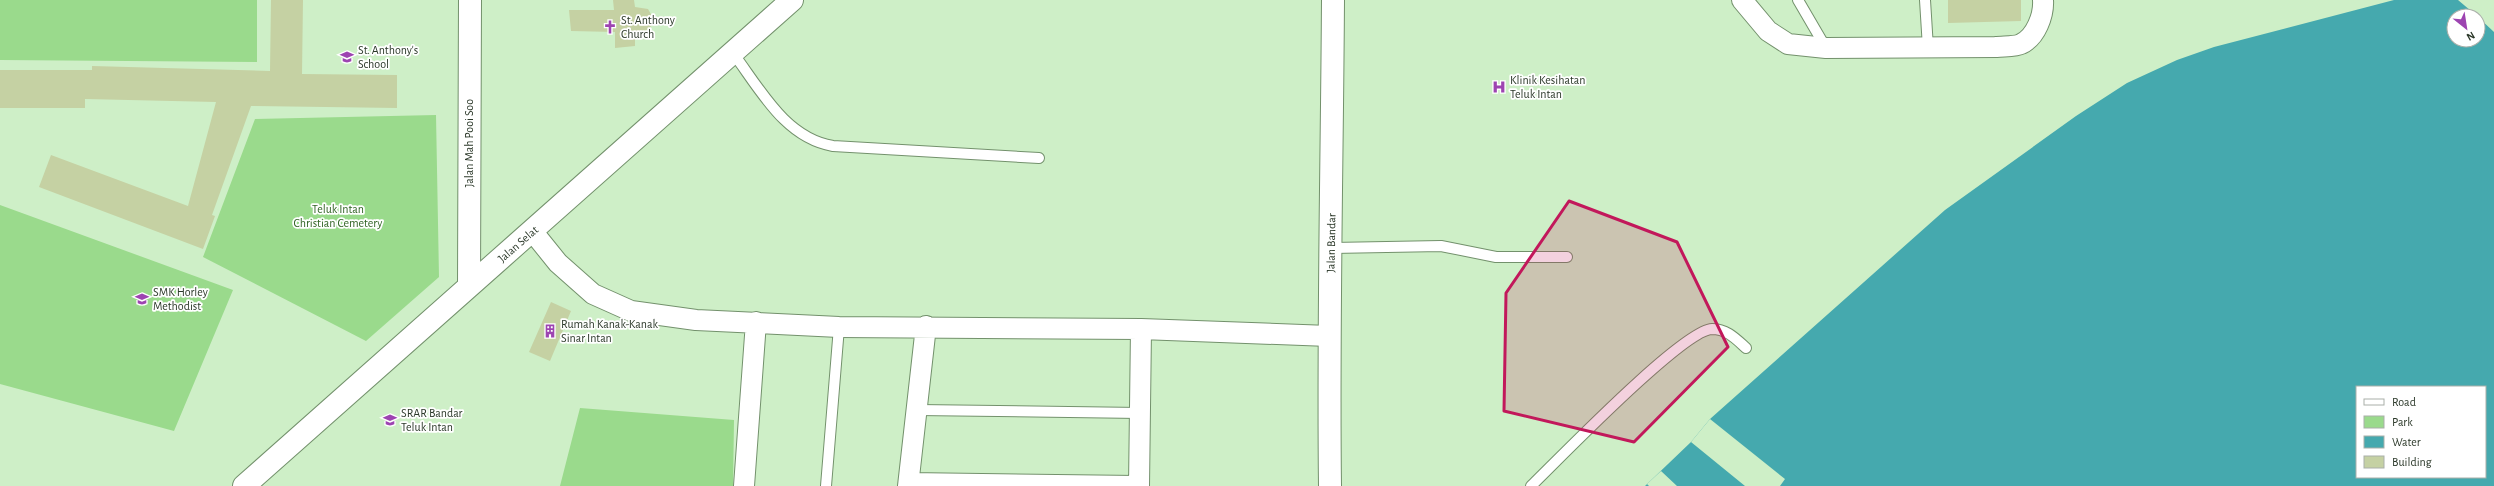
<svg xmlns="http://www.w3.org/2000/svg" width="2494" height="486" viewBox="0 0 2494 486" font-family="'Alegreya Sans',sans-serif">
<rect width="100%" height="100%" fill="#ceefc7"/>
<!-- green -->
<path fill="#9ada8c" d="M0,0H257V62L0,60Z
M436,115L439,277L366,341L203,257L255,119Z
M0,205L233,290L174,431L0,384Z
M580,408L734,420L733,486H560Z"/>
<!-- water -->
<path fill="#45a9ae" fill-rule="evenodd" d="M2394,0H2458L2477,16H2454V40H2478V17L2494,32V486H1645L1691,442L1710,419L1945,210L2076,116L2127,83L2177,60L2214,47ZM2357,387H2485V477H2357Z"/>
<!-- pier -->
<path fill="#ceefc7" d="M1710,419L1785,479L1780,486H1745L1691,442Z
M1661,471L1677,486H1649L1647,484Z"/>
<!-- building -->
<path fill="#c5d1a3" d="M271,0H303L302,74L397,75V108L251,106L212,215L215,216L203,249L39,187L51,155L188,206L216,102L85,99V108H0V70H92V66L270,71Z
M613,0H634L635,7L648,9L652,16L653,23L649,30L635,34V46L615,48V32L571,31L569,10H614Z
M1948,0H2021V21L1948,23Z
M551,302L571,311L550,361L529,352Z"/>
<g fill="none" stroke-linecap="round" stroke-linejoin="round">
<!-- service casing -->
<g stroke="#73916c" stroke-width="12">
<path id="service" d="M1798,0L1826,48
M1925,0L1928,48
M733,53C760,89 785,138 833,146L1039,158
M1332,248L1441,246L1496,257H1567
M917,410L1140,413
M826,486L839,327
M1531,486C1559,459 1683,330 1712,329C1727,329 1736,339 1746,348"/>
</g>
<!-- minor casing -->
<g stroke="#73916c" stroke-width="22">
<path id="minor" d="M1742,0L1768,31L1788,44L1826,48L1996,47C2003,46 2015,47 2021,44C2036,37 2044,15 2043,0
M533,232L558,263L593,294L631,311L696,320L839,327L1141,329L1329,336
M909,483L1136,486
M744,486L756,322
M908,486L926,326
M1139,486L1141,329"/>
</g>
<!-- tertiary casing -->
<g stroke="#73916c" stroke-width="24">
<path id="tertiary" d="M469,286L470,0
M244,486L792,0
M1330,486C1328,324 1332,162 1333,0"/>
</g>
<!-- service -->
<use href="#service" stroke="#fff" stroke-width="10"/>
<!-- minor -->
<use href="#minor" stroke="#fff" stroke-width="20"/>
<!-- tertiary -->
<use href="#tertiary" stroke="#fff" stroke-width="22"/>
</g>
<!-- marked area -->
<path fill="#c2185b" fill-opacity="0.2" stroke="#c2185b" stroke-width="3" stroke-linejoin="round" d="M1569,201L1677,242L1728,347L1634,442L1504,411L1506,293Z"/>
<!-- icons -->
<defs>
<g id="church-bare" transform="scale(1.08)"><path d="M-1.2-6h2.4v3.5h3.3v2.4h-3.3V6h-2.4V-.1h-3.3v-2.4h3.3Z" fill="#9d44b1" stroke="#fff" stroke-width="2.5" paint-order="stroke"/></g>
<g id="school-bare" transform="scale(1.08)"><path d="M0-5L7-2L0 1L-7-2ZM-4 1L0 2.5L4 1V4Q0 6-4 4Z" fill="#9d44b1" stroke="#fff" stroke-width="2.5" paint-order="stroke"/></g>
<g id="hospital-bare" transform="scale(1.08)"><path d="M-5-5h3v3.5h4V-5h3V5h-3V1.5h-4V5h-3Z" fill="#9d44b1" stroke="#fff" stroke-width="2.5" paint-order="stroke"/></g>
<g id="building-bare" transform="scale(1.08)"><path d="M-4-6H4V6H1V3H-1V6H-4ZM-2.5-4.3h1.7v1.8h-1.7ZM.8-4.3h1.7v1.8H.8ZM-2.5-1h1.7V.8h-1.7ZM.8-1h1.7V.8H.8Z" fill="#9d44b1" stroke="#fff" stroke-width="2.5" paint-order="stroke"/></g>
</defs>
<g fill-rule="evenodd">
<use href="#church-bare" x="610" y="27"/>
<use href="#school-bare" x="347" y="57"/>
<use href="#hospital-bare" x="1499" y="87"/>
<use href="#school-bare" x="142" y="299"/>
<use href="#building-bare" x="550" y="331"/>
<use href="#school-bare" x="390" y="420"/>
</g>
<g text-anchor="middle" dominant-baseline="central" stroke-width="3.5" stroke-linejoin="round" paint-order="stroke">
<!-- poi labels -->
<g font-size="12" fill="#2b3829" stroke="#fff" text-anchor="start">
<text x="621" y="20">St. Anthony<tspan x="621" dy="14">Church</tspan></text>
<text x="358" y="50">St. Anthony's<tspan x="358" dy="14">School</tspan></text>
<text x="1510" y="80">Klinik Kesihatan<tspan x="1510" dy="14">Teluk Intan</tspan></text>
<text x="153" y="292">SMK Horley<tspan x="153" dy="14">Methodist</tspan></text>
<text x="561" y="324">Rumah Kanak-Kanak<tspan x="561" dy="14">Sinar Intan</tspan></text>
<text x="401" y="413">SRAR Bandar<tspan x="401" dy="14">Teluk Intan</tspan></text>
</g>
<!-- street labels -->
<g font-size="12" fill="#2b3829" stroke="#fff">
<text transform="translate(469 143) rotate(-90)">Jalan Mah Pooi Soo</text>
<text transform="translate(1331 243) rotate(-89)">Jalan Bandar</text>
<text transform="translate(518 244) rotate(-41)">Jalan Selat</text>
</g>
<!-- park labels -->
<g font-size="12" fill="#306324" stroke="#fff">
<text x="338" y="209">Teluk Intan<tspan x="338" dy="14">Christian Cemetery</tspan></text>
</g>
</g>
<!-- legend -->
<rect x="2356" y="386" width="130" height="92" fill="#ffffff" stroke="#aaafa9"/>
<rect x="2364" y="399" width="20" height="6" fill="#ffffff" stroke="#aaafa9"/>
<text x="2392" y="406" font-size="12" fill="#2b3829">Road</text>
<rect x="2364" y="416" width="20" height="12" fill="#9ada8c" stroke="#aaafa9"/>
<text x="2392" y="426" font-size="12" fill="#2b3829">Park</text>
<rect x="2364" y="436" width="20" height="12" fill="#45a9ae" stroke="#aaafa9"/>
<text x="2392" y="446" font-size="12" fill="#2b3829">Water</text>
<rect x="2364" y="456" width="20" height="12" fill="#c5d1a3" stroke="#aaafa9"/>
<text x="2392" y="466" font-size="12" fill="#2b3829">Building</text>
<!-- north arrow -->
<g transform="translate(2466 28) rotate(150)"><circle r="19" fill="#ffffff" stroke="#aaafa9"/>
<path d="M0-3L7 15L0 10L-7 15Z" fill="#9d44b1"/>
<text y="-6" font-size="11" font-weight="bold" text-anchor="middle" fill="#2b3829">N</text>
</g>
</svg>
